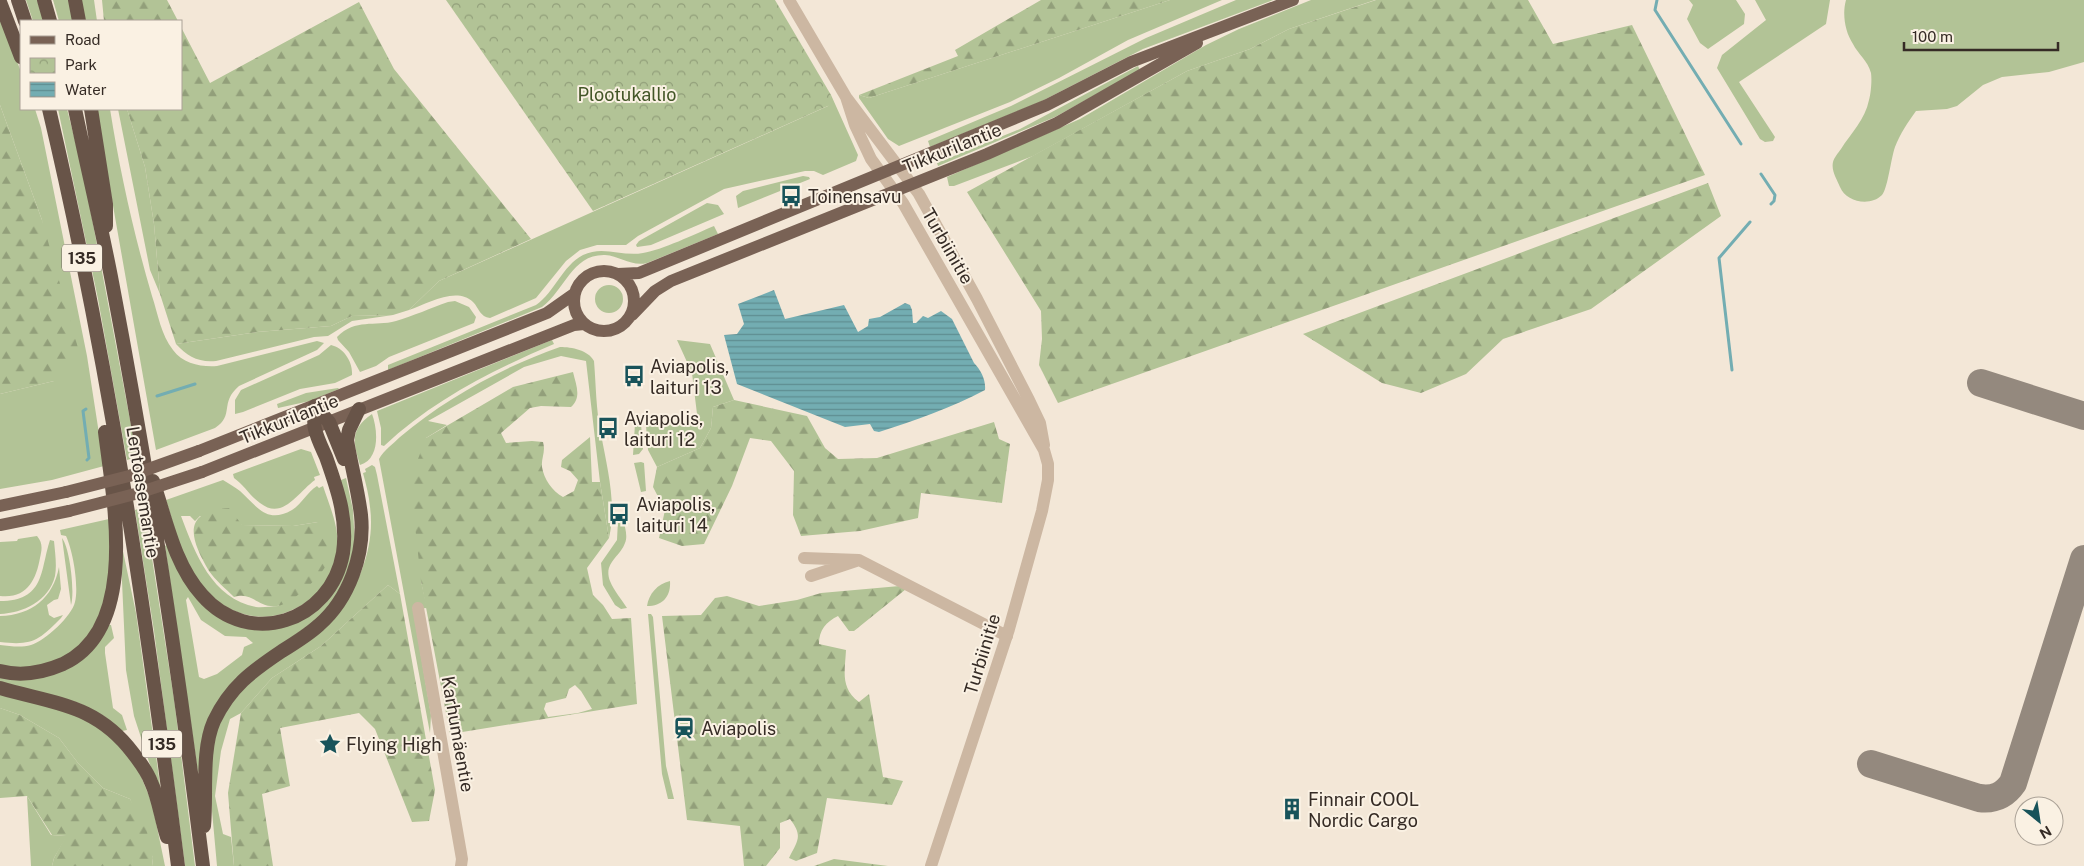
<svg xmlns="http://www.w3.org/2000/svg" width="2084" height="866" viewBox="0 0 2084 866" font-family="'Public Sans',sans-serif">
<defs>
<pattern id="forest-firs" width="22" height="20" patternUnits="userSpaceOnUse" patternTransform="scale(1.25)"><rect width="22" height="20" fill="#b2c396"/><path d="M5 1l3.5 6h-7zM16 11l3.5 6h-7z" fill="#929f7a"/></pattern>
<pattern id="park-crowns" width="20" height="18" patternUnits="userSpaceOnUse" patternTransform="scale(1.25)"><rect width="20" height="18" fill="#b2c396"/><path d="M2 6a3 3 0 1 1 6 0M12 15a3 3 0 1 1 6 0" fill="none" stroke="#929f7a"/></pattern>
<pattern id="water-rules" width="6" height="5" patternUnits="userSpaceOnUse" patternTransform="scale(1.25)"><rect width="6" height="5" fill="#73adb2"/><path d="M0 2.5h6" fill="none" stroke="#5f8d91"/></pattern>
</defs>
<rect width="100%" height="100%" fill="#f3e7d7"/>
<!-- green -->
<path fill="#b2c396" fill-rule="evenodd" d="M26,0H37L44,21H33Z
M53,0H70L73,21H59Z
M81,0H94L97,21H84Z
M1170,0H1222L1128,40L1059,78L1010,102L899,146L888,139L859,98V95L869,98Z
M1236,0H1273L1143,49L1040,102L930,147L928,141L930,140L1011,106L1146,38Z
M1311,0H1375L1289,29L1250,49L1187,71L1033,156L954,186H949L947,177L1080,119L1206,45L1239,29Z
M1689,0H1736L1745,14L1744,24L1708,49L1700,43L1687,19L1693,5Z
M1755,0H1830L1826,24L1739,82L1775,137L1773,141L1765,142L1760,139L1717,68L1722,55L1766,20Z
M1846,0H2084V62L2049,72L2002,77L1983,85L1957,106L1947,109L1916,111C1908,122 1900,134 1895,147C1891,158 1888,188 1882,195C1870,207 1846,202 1840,187C1837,179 1831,171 1833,162C1834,158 1838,153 1841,149C1851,133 1865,120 1869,100C1871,93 1872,80 1871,73C1868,61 1858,54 1853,44C1845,32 1842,14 1846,0Z
M0,16L21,72V109H35L41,128L87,356L104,466L52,480L0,489V394L54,381L42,220L0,105Z
M1138,66L1140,70L1055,117L938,166L937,163L1020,129Z
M831,95L858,155L856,161L823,175L814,171H805L724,189L638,236L626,245H597L580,250L566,261L536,298L490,318C480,317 479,308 473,302C456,286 427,304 409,310L439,281L828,106Z
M58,109H67L84,176L137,457L127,460L98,299Z
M96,109H110C120,172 134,235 152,296C158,314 161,335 173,350C183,364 201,367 217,366L317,341L324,343L317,350L239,386C219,403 235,415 215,428L156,450Z
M118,109H127L145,167L154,224L160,294L150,270Z
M803,176L809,177L810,179L738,208L736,196L743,191Z
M707,203L718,205L724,214L651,245L637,247L636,245L639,241Z
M714,226L718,234L647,263C632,267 620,256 605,255C572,254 565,290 542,307L388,370V365L536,305C555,292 562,266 583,255C603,245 622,257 643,253C662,250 695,234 714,226Z
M595 299a14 14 0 1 1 28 0a14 14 0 1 1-28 0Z
M455,301L469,307L476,317L474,323L389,357L376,366L360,372L349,352L338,340L337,337C356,318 374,327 396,321C413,316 431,308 448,302Z
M393,315L352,321L328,336L314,337L216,361C199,363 187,356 176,344L257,332L331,326L352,316Z
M552,340L554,344C493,370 433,400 384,446L381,445V428L377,411Z
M677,340L710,344L734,400L713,407L711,428L700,448L657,467L648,450L646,426L698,422L692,373Z
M331,345C344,348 353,362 352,375L335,383L300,389L243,412L235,414V400L241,390L319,355Z
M560,347C572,347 588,350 594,361C596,385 596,411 601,434C607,467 617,504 609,538L600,482L586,361L561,356L524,367L428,421L447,425L426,438L421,581L427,608L413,609L431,715L430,733L379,459C384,450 393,444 400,437C446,398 503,367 560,347Z
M338,388L339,389L310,401L278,408L277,404L306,393Z
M372,414C378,430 380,459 360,465C353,442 350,429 372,414Z
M635,424H641L643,449L639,454L633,455Z
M301,449L311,452L320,475L314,477L315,480C298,492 283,521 260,503C250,496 244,485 234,478L233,474Z
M641,462L644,463L646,491L641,492L634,463Z
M372,465L375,467L377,475L400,594L388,585L321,646L272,678L241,713L230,719L221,751L215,796L223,834L231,837L234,866H217L212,811V752L217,728L236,694L340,610C361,581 375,544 370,507C369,496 366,484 363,473L366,472L365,469Z
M346,478L353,510L355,544L344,585L324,614L241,674L198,773L165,546L168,544L200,600L277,627L339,580L341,480ZM188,597L201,620L225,636L246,637L253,643L244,647L242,655L217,674L204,679L199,677L186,600Z
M223,480C229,484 235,487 240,491C256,505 266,525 292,510C302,504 307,492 317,486L319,488L323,486C332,513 342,533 336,563C333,575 322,589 313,597C276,627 234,622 202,587C182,564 175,528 166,500ZM181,516H190L195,521L200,516L242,525L293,526L318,522L279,606C271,606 263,608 256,607C212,599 195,553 181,516Z
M144,507L174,699L195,866H185L154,631L135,510Z
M109,519C109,536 112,555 111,572C108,612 89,652 49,664C31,669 17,670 0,665V645C10,646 21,648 31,645C45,641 72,616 75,602C79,586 73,551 66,536L61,535L60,530Z
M618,520H623C625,527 628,536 625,543C620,557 603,563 610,581C614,591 622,600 627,608L621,609L615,605L603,585L601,563L617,540Z
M37,536C43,543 42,549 40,558C36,580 27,599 0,596V542L17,541L18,539Z
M120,537L136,613L161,792L149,762L134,716L126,670Z
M62,538C70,548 75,593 71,605Z
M50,540L54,541C55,552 57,565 55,576C49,601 23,613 0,614V601C45,601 40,571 50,540Z
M59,567L61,589L58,599L54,600L47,605L49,615L54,618L63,615L61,618C39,640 33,646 0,642V616C32,615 53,598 59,567Z
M670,581C671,596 663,606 647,606C649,594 657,584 670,581Z
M648,614H651L653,617L666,766L674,799H668L662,774Z
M108,625H111L114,638L105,647V653L113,708L122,715L127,730L122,731L104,716L79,703L0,683V676H46Z
M0,694L72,713L100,727L135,762L152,803L165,866H152L153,858L130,799L103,788L78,763L59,738L20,715L0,708Z
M27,796L51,835L67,836L54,858L52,866H31Z"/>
<!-- forest -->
<path fill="url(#forest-firs)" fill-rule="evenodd" d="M102,0H167L178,21H104Z
M1041,0H1170L869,98L859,95L958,56L955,50Z
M1376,0H1528L1553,44L1632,25L1705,175L1058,403L1039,365L1042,339L1041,311L967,192L1187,71L1250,49L1289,29Z
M359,2L394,69L531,239L439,281L409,310L393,315L352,316L331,326L257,332L176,344L160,294L154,224L145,167L127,109H181V27L210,83Z
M0,105L42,220L80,355L54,381L0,394Z
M1708,183L1721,216L1591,309L1503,339L1466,374L1421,393L1382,383L1303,334Z
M573,372C576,385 582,397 571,407L541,406L530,408L501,433L506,443L532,441L543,442C546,452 541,458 542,467C544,479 552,491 563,497L574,491L578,480L570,471L561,467L562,460L590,437L592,482H600L609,538L587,568L593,595L603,605L612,619L631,618L637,704L450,734L421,581L410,480L426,438L513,387ZM575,685L581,691L592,709L578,713L548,717L544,709L546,703L566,698L569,689Z
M734,400L807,416L825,448L838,459L877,458L994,422L999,439L1010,444L1002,503L921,493L918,518L860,531L801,536L793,515L794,471L771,441L750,438L732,486L704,544L682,546L659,538L665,510L653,487L657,467L700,448L711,428L713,407Z
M229,508L242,525L293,526L318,522C322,528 329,536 331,542C332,545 331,554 330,558C326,572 292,605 277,606C257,608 253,591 234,597C226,589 215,580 209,571C190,539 181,511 229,508Z
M388,585L400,594L435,790L429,821L412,822L375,729L359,713L280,728L290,786L262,794L273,866H234L228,793L241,713L272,678L321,646Z
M911,585L854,631H849L838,616C826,622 819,630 819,644L846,650C845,671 840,688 859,702L869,694L883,777L903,781L892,805L827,798L817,853L796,861L789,858C798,840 803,836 790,819L780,823V848L766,866H744L740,826L687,820L662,616L701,615L715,598L727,596L759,606L797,600L821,593Z
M0,708L20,715L59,738L78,763L103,788L130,799L146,827L153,858L152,866H52L54,858L66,836L52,835L27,796L0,798Z
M834,859L888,866H814Z"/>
<!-- park -->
<path fill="url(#park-crowns)" d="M446,0H775L831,95L830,105L593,211Z"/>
<!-- water -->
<path fill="url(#water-rules)" d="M774,290L785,319L844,305L858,332L868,326L869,319L880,317L905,303L910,305L912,310L913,323H916L923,316L928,318L941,311L952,319L974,363C981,370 986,380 985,390C951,408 916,420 879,432L874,431L870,424L845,427L737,384L724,335L737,334L744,324L738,304Z"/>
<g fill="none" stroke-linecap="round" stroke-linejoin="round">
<!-- stream -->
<path stroke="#73adb2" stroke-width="3" d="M1657,0L1655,10L1741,144
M1761,174L1775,195L1774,201L1771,204
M1732,370L1719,258L1750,222
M157,396L195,384
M86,409L83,411L89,458L87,460"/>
<!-- taxiway -->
<path stroke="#94897e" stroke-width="28" d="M1981,383L2084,416
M1871,764L1979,798C1994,800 2004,796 2013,783L2084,559"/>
<!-- minor -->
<path stroke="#ccb7a2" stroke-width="12" d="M804,558L859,560L811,576
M859,560L1007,636
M418,608L462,859L461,866"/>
<!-- tertiary -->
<path stroke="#ccb7a2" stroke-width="12" d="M789,0L846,97L919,194L977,299L1029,400L1040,423L1044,445
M846,97L855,125L871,159L903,203L1044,450L1048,464V480L1042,511L1009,629L931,866"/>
<!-- primary -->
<path stroke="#796255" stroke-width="12" d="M574 301a30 30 0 1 1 60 0a30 30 0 1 1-60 0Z
M618,274L639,273L1047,105L1131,62L1293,0
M632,315L655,291L671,281L987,154L1057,123L1197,43
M199,451L547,313L574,294
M202,472L574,325L584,324
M0,506L66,492
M0,525L69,511"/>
<!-- trunk -->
<path stroke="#685448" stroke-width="14" d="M18,0L25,21
M44,0L50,21
M75,0L79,21
M0,2L21,57
M49,109C108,358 146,612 178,866
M75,109C87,167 101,224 112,282C149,476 179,671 203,866
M91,109L106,204V226
M315,406L329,422L344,459
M153,481C166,519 174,564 202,595C249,649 331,622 343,553C348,519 337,488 326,457C322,448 317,438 315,429C313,422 315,413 315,406
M0,671C22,677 42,673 63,664C140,628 113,499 105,432
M0,688C55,704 96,704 133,753C140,762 147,771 151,782C159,799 161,819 167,837
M204,826C207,795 201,750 214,721C230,687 252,671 282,651C295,643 308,635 319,625C349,599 365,554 361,515C358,490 351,465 347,440L349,430L359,409"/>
<!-- primary-bridge -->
<path stroke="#796255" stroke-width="12" d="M66,492L129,476L199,451
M69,511L135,494L202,472"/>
</g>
<!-- icons -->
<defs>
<g id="bus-bare" transform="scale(1.725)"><path d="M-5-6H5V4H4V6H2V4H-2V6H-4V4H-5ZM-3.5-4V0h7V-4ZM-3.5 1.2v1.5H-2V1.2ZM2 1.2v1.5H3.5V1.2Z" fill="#18535a" stroke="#faf1e3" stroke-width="2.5" paint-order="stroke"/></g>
<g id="station-bare" transform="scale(1.725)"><path d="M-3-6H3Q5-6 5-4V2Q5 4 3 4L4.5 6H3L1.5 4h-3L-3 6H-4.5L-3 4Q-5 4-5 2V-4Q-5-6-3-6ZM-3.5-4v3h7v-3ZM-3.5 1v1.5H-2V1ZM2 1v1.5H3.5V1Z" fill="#18535a" stroke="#faf1e3" stroke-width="2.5" paint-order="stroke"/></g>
<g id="sight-bare" transform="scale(1.725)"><path d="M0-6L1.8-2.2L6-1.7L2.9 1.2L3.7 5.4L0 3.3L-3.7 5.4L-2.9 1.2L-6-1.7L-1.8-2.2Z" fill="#18535a" stroke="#faf1e3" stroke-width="2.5" paint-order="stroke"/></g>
<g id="building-bare" transform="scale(1.725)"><path d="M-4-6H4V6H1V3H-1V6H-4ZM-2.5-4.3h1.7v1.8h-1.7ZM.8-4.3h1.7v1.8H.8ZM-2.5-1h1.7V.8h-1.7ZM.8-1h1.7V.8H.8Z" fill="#18535a" stroke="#faf1e3" stroke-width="2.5" paint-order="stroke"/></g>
</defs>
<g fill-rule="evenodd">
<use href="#bus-bare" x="791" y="196"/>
<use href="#bus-bare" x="634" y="376"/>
<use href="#bus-bare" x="608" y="428"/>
<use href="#bus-bare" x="619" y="514"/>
<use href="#station-bare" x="684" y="728"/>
<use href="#sight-bare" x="330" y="744"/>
<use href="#building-bare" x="1292" y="809"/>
</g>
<g text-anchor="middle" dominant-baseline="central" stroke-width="4" stroke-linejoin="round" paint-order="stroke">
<!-- shield labels -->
<g fill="#faf1e3" stroke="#70665e" stroke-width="1">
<rect x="62" y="244.5" width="40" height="27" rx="4"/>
<rect x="142" y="730.5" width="40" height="27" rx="4"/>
</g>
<g font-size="16" font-weight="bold" fill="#352b25">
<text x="82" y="258">135</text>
<text x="162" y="744">135</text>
</g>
<!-- park labels -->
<g font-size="18" fill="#435627" stroke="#faf1e3">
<text x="627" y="94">Plootukallio</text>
</g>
<!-- street labels -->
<g font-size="18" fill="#352b25" stroke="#faf1e3">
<text transform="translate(952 148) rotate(-22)">Tikkurilantie</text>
<text transform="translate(948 246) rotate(60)">Turbiinitie</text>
<text transform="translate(289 419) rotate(-22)">Tikkurilantie</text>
<text transform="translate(143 492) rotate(81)">Lentoasemantie</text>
<text transform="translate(982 654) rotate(-73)">Turbiinitie</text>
<text transform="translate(458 734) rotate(80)">Karhumäentie</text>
</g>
<!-- poi labels -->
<g font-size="18" fill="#352b25" stroke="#faf1e3" text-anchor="start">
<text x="808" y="196">Toinensavu</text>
<text x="650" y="366">Aviapolis,<tspan x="650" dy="21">laituri 13</tspan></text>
<text x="624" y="418">Aviapolis,<tspan x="624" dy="21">laituri 12</tspan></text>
<text x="636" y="504">Aviapolis,<tspan x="636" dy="21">laituri 14</tspan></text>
<text x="701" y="728">Aviapolis</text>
<text x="346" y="744">Flying High</text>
<text x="1308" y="799">Finnair COOL<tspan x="1308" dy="21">Nordic Cargo</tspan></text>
</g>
</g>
<!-- legend -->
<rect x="20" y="20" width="162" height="90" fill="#faf1e3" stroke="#aba297"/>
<rect x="30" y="36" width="25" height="8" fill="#796255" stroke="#aba297"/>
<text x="65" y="45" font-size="15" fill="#352b25">Road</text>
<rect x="30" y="58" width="25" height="15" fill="url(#park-crowns)" stroke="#aba297"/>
<text x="65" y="70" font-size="15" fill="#352b25">Park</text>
<rect x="30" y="82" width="25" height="15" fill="url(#water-rules)" stroke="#aba297"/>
<text x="65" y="95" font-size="15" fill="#352b25">Water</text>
<!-- north arrow -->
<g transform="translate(2039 821) rotate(150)"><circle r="24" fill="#faf1e3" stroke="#aba297"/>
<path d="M0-4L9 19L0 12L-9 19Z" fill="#18535a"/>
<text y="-8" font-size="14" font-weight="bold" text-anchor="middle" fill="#352b25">N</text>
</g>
<!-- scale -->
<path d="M1904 42v8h154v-8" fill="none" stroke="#352b25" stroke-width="2.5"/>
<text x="1912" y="42" font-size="15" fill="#352b25" stroke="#faf1e3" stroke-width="4" paint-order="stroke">100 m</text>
</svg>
